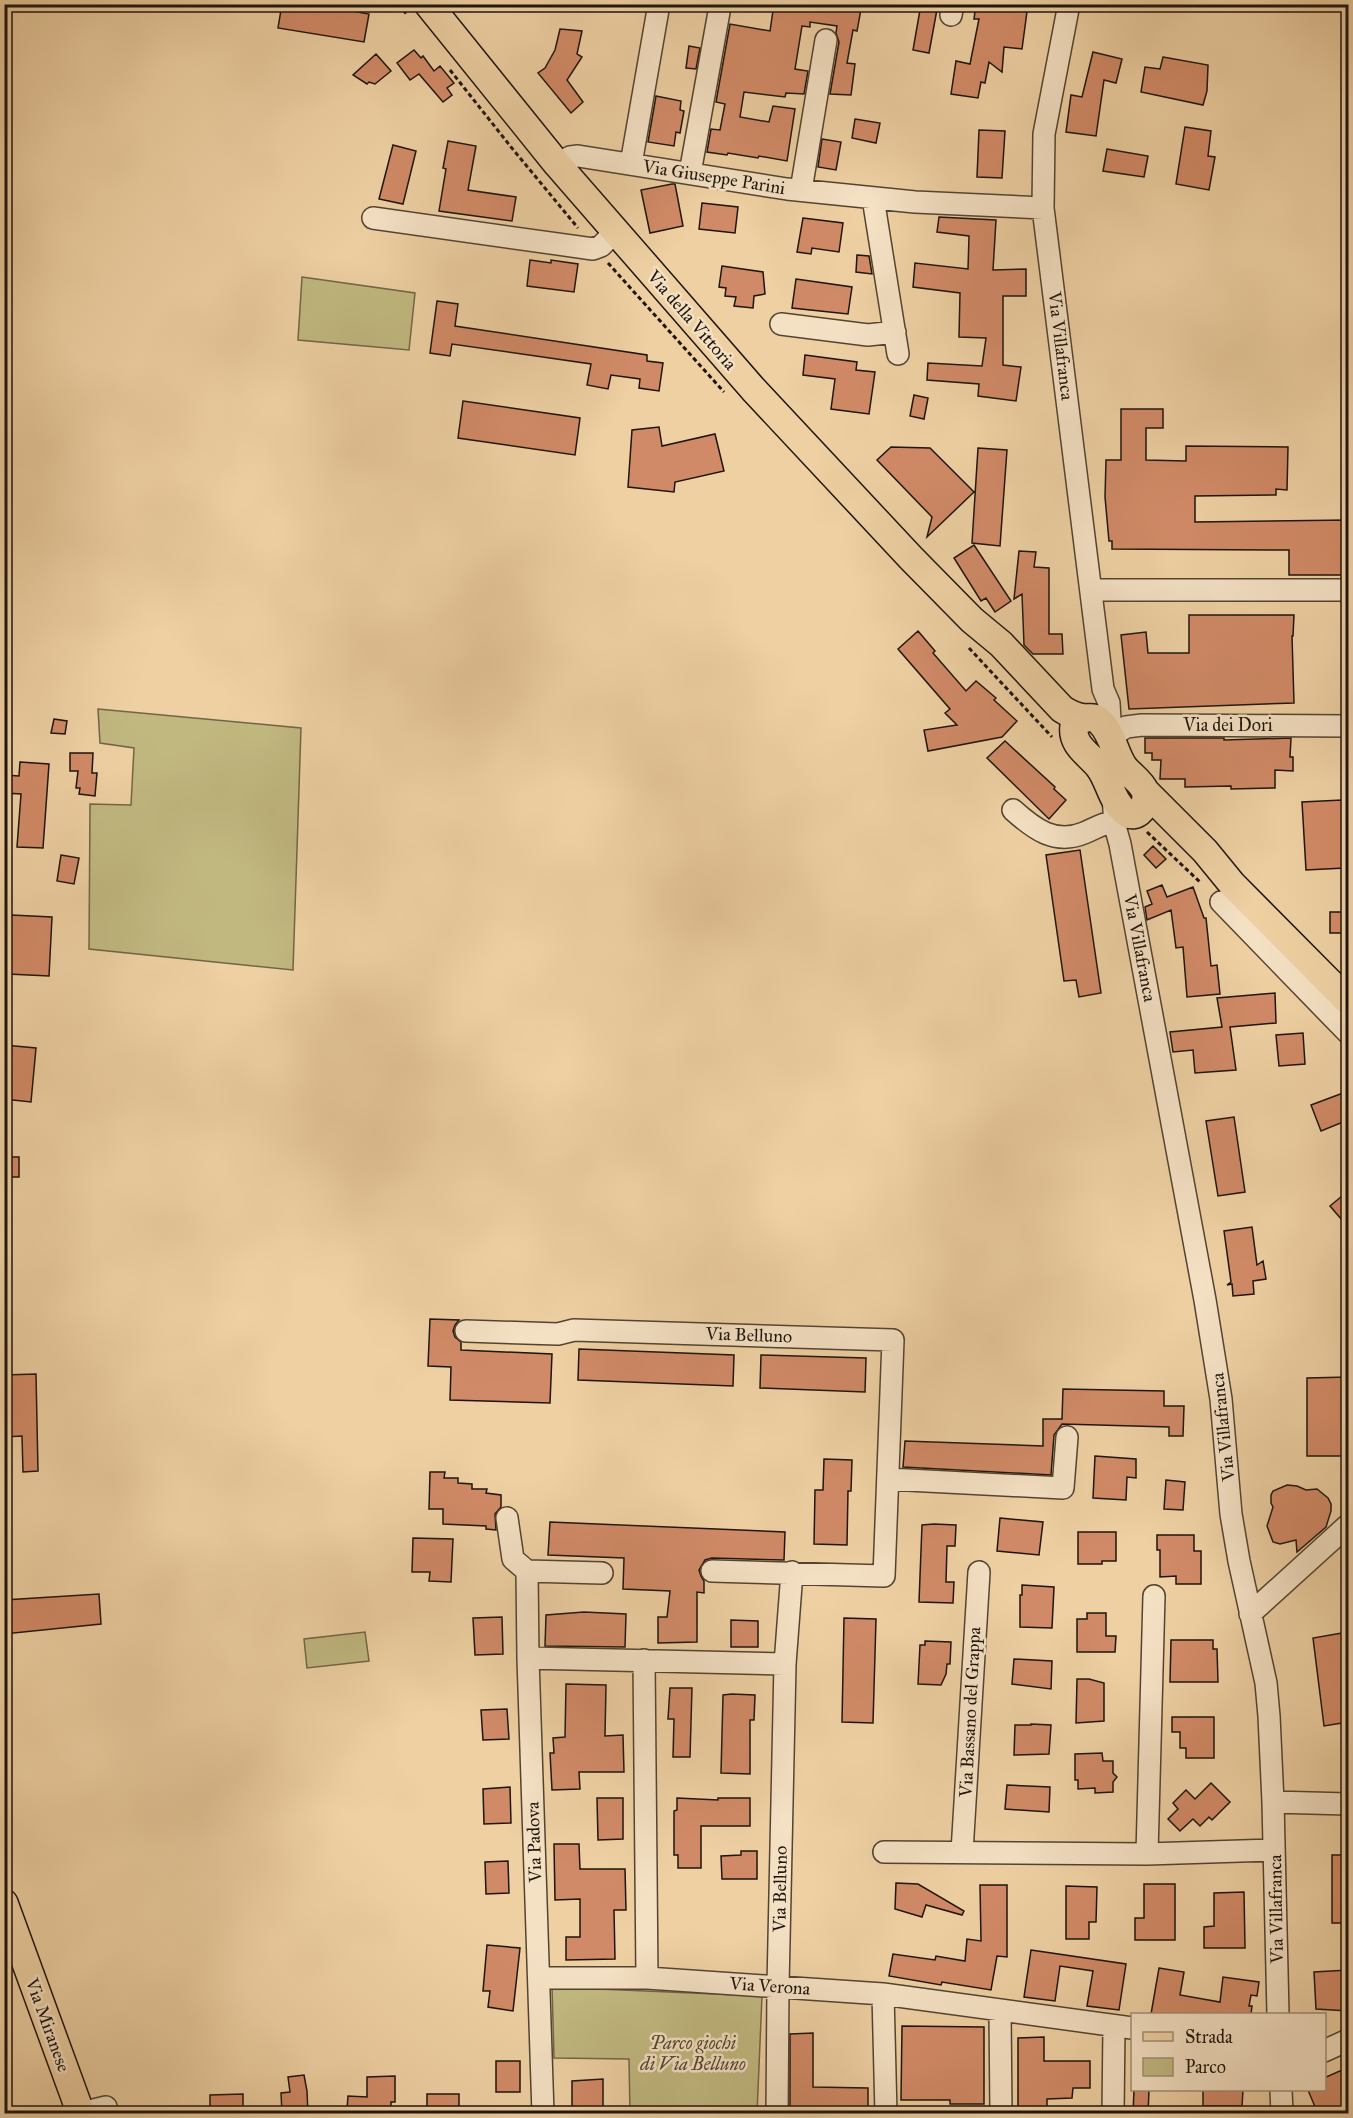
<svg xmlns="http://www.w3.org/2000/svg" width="1353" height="2118" viewBox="0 0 1353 2118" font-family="'IM FELL Great Primer',serif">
<rect width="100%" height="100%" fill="#eed0a3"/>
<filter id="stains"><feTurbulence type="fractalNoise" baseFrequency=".00333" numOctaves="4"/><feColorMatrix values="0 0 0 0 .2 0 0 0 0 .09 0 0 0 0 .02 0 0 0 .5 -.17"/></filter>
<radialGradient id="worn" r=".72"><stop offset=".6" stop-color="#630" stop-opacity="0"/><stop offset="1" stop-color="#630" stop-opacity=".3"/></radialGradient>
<!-- green -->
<path fill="#c1b880" stroke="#706646" stroke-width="1.5" d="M302,277L415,293L409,350L298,340Z
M98,709L301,728L293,970L89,949L90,804L131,805L134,748L100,743Z
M365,1632L369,1661L307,1668L304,1639Z
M552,1987L762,1996L757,2113H630L629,2059L554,2058Z"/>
<!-- building -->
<path fill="#d18a67" stroke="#1e150d" stroke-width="1.5" d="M282,4H312L369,14L364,42L278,28Z
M774,4H862L857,31L853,30L847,63L855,64L851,95L830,94L839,42L836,33L837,26L810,22V27L802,26L795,69L808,71L804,94L786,93L785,97L744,92L740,117L769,122L773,106L795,109L787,161L759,156L758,158L728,153L727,155L707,152L711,129L720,130L725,104L716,102L730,24L770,31Z
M921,4H938L929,53L913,50Z
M976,4H1028L1022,49L1004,47L1002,72L989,62L985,83L981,82L978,98L951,94L956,61L970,64L979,19H974Z
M560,29L582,31L577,54L582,57L567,80L583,102L571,113L538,73L545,68L555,50Z
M689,46L700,48L696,69L686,68Z
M414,50L421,58L423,56L434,71L440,66L454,83L447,88L452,95L443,102L419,74L410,80L397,63Z
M1093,52L1122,59L1116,83L1104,80L1096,136L1066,132L1071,95L1082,97Z
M376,54L391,71L375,84L369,82L367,84L353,75Z
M1163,57L1208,65L1207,91L1203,105L1141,92L1145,67L1160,69Z
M656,96L681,101L680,110L684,111L680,133L676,132L674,146L648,142Z
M855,119L880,123L876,143L852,138Z
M1185,127L1211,131L1208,156L1215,157L1209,190L1176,184Z
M979,130L1005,131L1002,178L977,177Z
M822,139L841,142L836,170L818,167Z
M448,141L476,146L468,190L516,197L512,221L439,211L446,169L443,168Z
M393,145L416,151L403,204L379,199Z
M1107,149L1148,156L1144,177L1103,171Z
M672,184H675L683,226L650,233L641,190Z
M702,203L738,207L735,233L699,229Z
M939,217L996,220L993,270L1026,269V296H1003V365L1021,367L1016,401L978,396L979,384L927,380L928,363L982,366L986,338L959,337L960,293L913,287L915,263L968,269L969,236L937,232Z
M803,218L843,223L839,252L812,248L811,254L797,252Z
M857,255L869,256L872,274L856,272Z
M530,260L551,263V260L578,264L574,292L527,286Z
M722,266L763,272L765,294L754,296L753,308L734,306L736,297L725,296L726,288L719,287Z
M796,279L852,287L848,314L792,308Z
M437,301L458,304L455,326L647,355V361L663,363L659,391L639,388L640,379L611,375L608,389L587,385L591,364L452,344L450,356L430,353Z
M805,355L857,362L856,370L875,372L869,414L831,409L835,379L803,375Z
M914,395L928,398L924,419L910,416Z
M463,401L580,418L575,455L458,438Z
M1121,409H1163V428H1146V460L1186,461V446L1288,447L1287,490L1276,489V495L1195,496V522L1348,520V575H1289V550L1112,549V541H1109L1105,497L1106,460H1121Z
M659,427L662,446L715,434L724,471L675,482L674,492L628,487L632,430Z
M891,447L930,448L974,492L927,537L932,517L877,460Z
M978,448L1007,450L1000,546L972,543Z
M974,545L1011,601L995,612L986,598L981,601L954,558Z
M1019,551L1036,552L1034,567L1049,568V634H1062L1063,654H1033L1024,645L1022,594L1014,599Z
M1189,615H1294L1293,636H1292L1294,703L1129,709L1121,635L1146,632L1148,653H1189Z
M918,631L935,651L933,653L966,691L976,681L996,698L994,700L1017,721L1002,737L928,751L924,730L957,725L945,713L950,709L898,649Z
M54,719L67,721L65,734L51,733Z
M1145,738H1224V740L1291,738L1290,757H1293V771L1275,770V788L1231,789V786L1185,787V779H1160L1161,760H1152V753H1145Z
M1005,741L1055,787L1054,789L1066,800L1049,819L987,758Z
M70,753H93L92,773H97L95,796L79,794L80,788H76L78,771H70Z
M20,762L49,764L43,848L17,847L21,794L4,793V775L19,776Z
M1342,800V813L1348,812V854H1344L1345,868L1306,870L1302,802Z
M1153,846L1166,859L1156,868L1144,855Z
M1080,850L1101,993L1079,997L1076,980L1064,981L1046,855Z
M61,855L79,858L74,884L57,881Z
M1162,885L1167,897L1193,887L1204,918H1206L1211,966L1217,965L1220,994L1187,997L1183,947L1176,948L1171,910L1147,920L1145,907L1152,904L1147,891Z
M1330,912H1348V933H1330Z
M11,915L52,917L49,976L8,974Z
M1275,993L1276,1023L1230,1027L1236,1070L1195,1073L1193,1050L1173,1052L1170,1032L1222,1027L1217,998Z
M1303,1033L1305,1064L1279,1066L1276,1035Z
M4,1045L36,1048L31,1102L4,1099Z
M1343,1093L1348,1107V1120L1321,1131L1311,1105Z
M1234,1117L1245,1192L1218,1196L1206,1121Z
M4,1157H19V1177H4Z
M1348,1191V1227L1330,1206Z
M1252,1227L1257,1265L1263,1261L1266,1279L1253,1281L1254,1294L1233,1296L1232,1284L1227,1285L1231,1282L1224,1231Z
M430,1319L459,1320L455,1325L453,1331L455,1337L461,1342V1350L552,1354L550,1403L450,1400L451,1367L428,1366Z
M579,1349L734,1355L733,1386L578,1380Z
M761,1355L866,1358L865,1392L760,1388Z
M36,1374L38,1471L23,1472L22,1436L4,1437V1375Z
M1348,1377V1456H1307V1378Z
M1063,1389L1164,1391V1406H1184L1183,1436H1169V1427L1062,1424L1054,1435L1051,1475L903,1467L905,1441L1043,1446V1419H1062Z
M1095,1456L1136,1459V1478L1127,1477L1126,1500L1093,1498Z
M824,1459L852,1460L851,1491H848L847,1545L814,1544L815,1490H823Z
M430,1472H445L444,1478H458V1483L472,1484V1489H487L486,1493L501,1495V1507L495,1514L496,1530L486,1529V1526L443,1524V1509H429Z
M1166,1480L1185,1482L1183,1510L1164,1509Z
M1287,1485L1297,1486L1306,1490L1317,1489L1328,1498L1331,1504V1511L1326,1527L1297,1552L1296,1540L1280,1544L1273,1542L1267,1526L1273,1507L1271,1503V1495L1273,1491Z
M1000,1518L1043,1522L1039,1555L997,1551Z
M550,1522L785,1532L784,1560L712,1558L705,1560L699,1570L701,1576L704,1581V1593L697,1592V1642L658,1643V1617H667L670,1591L623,1589L624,1558L548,1555Z
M934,1524L956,1525L955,1546H947L946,1582H954L953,1603L919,1602L922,1525Z
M1078,1532H1116V1561H1102V1564H1078Z
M1157,1535H1194V1551H1201V1584H1176V1576L1160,1577V1550H1157Z
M413,1538L453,1539L451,1582L429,1581L430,1572H412Z
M1022,1585L1054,1587L1052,1628L1020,1627V1595H1022Z
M99,1594L101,1624L4,1634V1600Z
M584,1612L626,1614L625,1647L545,1646L546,1615Z
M1087,1613H1106V1636H1116L1115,1652H1077V1619H1087Z
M502,1617L503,1654L475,1655L473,1618Z
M844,1618L876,1619L873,1723L842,1722Z
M731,1620L758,1621V1647H731Z
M1348,1632V1664H1346L1348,1677V1722L1324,1726L1313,1638Z
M1171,1640H1213V1649H1217L1218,1682H1170Z
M925,1641L951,1642L950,1664H947L946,1674L941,1685L918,1684L920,1645H925Z
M1014,1659L1052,1661L1051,1689L1012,1684Z
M1077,1679H1089L1104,1683V1721L1076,1723Z
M566,1684L606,1685L605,1736L623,1735L624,1772H579L580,1789L552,1790L550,1753H554L553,1738L565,1737Z
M670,1688H692L690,1757H673L674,1719H668Z
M732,1694L755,1695L754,1720H750V1774L721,1773L723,1695Z
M507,1709L509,1739L483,1740L481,1710Z
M1172,1717H1214V1758H1186V1748H1180V1732H1172Z
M1031,1724L1051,1725L1049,1754L1014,1755L1015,1725H1031Z
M1102,1753L1103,1761H1113V1773L1117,1777L1113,1782V1792L1095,1793V1788L1078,1789V1780H1075V1754Z
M1211,1783L1230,1802L1212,1820L1209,1817L1200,1826L1193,1819L1180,1831L1168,1819L1178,1809L1173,1803L1186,1790L1195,1799Z
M1007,1785L1050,1787L1049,1812L1005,1809Z
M510,1787L511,1823L484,1824L483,1789Z
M597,1798H623V1839L598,1840Z
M677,1798L718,1800V1798H750V1826H701V1868H678V1855H674V1811L677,1810Z
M554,1844H579L580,1869H625L626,1910H614L615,1959L566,1960V1937H580V1899L555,1900Z
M741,1851H757V1879H722L721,1856L741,1855Z
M1332,1855H1348V1923H1332Z
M508,1861L509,1893L486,1894L485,1862Z
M896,1883L918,1884L964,1911L962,1915L926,1905L922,1917L895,1909Z
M1144,1884H1175V1940H1135V1918H1144Z
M980,1885H1007V1957L997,1956L991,1990L942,1982L941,1985L889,1976L893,1954L935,1960L936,1956L965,1961L967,1939L981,1941Z
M1066,1886L1097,1887L1096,1922H1089V1939H1066Z
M1244,1892L1245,1948H1204V1927L1214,1926V1893Z
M487,1945L520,1948L513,2011L488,2007L490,1991H483Z
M1031,1950L1126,1964L1119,2010L1087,2006L1093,1971L1060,1966L1055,2001L1024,1997Z
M1159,1968L1184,1972L1180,1995L1220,2002L1223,1977L1259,1982L1257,1996L1251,1995L1249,2006H1252L1251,2014H1151Z
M1348,1970V2011L1316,2009L1314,1972Z
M902,2026L984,2027V2104H950V2100H901Z
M813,2033V2087L868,2088V2114H790V2034Z
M1044,2037V2061H1090V2088H1073L1072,2098L1047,2099V2114H1018V2038Z
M496,2061H520V2092H496Z
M1342,2070L1348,2086V2114H1318L1308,2090H1324V2078Z
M304,2075L307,2091L308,2114H282L281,2093L290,2092L288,2077Z
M395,2076V2102H391V2114H359V2110L347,2109L348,2096L367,2097V2077Z
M603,2079V2114H572V2081Z
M1134,2090H1149L1148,2114H1133Z
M1203,2090H1243L1242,2106H1203Z
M243,2094V2114H210V2095Z
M427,2094H459V2114H427Z"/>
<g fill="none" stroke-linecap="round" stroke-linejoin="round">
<!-- minor casing -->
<g stroke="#524432" stroke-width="24">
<path id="minor" d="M1069,4L1044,134L1043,208L1103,689L1109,703L1111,737
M951,15L953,4
M557,164L570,157L578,156L787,189L915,202L1043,208
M631,164L659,4
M690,173L719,12
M801,190L826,40
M873,198L898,354
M373,218L593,249L601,246L615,232
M781,324L868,335L895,332
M1092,590H1348
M1111,737L1126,727L1142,725L1348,726
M1113,795L1115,826L1120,844L1205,1300L1221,1399L1231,1514L1239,1561L1266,1683L1269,1716L1273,1802L1278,2014
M1013,810C1034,829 1055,845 1084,833C1096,828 1101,824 1115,821
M1221,902L1348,1033
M466,1331L558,1334L574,1330L893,1340L884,1576L712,1571
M888,1479L1063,1488L1067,1437
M507,1518L513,1559L527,1571
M1250,1614L1348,1525
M528,1658L785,1664L778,1986L777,2114
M644,1660L647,1978
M785,1664L792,1572
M1273,1802L1348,1804
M884,1852L1147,1854L1274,1850
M962,1852L979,1572
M1147,1854L1154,1596
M539,1978H647L883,1994L1132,2028
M883,1994L886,2114
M1000,2011L1001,2114
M1324,2051L1348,2040
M1281,2090L1282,2114
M81,2113L106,2107L108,2114
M543,2114L528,1658L527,1571L602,1573
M1113,2114L1114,2026"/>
</g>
<!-- major casing -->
<g stroke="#1e150d" stroke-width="30">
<path id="major" d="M428,4L557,164L753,389L911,558L972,620L1001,644L1062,709C1068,713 1076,717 1084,718C1091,718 1094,716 1100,722C1113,734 1114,753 1124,767C1130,775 1141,781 1145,791C1149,804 1137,823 1124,811C1111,799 1109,780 1099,767C1089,754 1071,745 1074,726L1084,718
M1145,791L1205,851L1232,884L1348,1001
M4,1903L81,2114"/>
</g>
<!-- path -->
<path stroke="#1e150d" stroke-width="3" stroke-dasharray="4.5 3" stroke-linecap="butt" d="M399,4L407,15
M450,70L511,147L578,228
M608,263L724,392
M969,648L1052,737
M1147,832L1201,883"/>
<!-- minor -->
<use href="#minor" stroke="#f4e0c3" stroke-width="21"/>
<!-- major -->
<use href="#major" stroke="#eed0a3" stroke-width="27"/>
</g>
<g text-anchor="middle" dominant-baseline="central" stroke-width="5" stroke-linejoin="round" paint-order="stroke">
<!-- street labels -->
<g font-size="18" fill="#1e150d" stroke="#f4e0c3">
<text transform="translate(714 177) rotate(9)">Via Giuseppe Parini</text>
<text transform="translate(692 320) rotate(49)">Via della Vittoria</text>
<text transform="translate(1061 346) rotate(83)">Via Villafranca</text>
<text x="1228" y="725">Via dei Dori</text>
<text transform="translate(1140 948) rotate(79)">Via Villafranca</text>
<text transform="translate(749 1335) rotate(2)">Via Belluno</text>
<text transform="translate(1223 1427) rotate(-96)">Via Villafranca</text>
<text transform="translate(970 1712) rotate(-87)">Via Bassano del Grappa</text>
<text transform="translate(534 1842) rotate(-92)">Via Padova</text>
<text transform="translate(780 1889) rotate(-89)">Via Belluno</text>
<text transform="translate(1276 1909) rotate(-91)">Via Villafranca</text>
<text transform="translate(770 1986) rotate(4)">Via Verona</text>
<text transform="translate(48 2025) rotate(70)">Via Miranese</text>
</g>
<!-- park labels -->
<g font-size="18" font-style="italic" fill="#4f4630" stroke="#f4e0c3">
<text x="693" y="2043">Parco giochi<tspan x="693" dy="21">di Via Belluno</tspan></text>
</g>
</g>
<!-- margin -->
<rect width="1353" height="2118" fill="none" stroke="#eed0a3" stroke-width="24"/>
<rect x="6" y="6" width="1341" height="2106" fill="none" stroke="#1e150d" stroke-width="3"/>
<rect x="12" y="12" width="1329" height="2094" fill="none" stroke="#1e150d" stroke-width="1.5"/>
<!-- legend -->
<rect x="1131" y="2013" width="195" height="78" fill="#f4e0c3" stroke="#9e8f7a" stroke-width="1.5"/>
<rect x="1143" y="2032" width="30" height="9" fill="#eed0a3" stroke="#9e8f7a" stroke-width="1.5"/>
<text x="1185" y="2043" font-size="18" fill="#1e150d">Strada</text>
<rect x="1143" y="2058" width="30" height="18" fill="#c1b880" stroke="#9e8f7a" stroke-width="1.5"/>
<text x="1185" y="2073" font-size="18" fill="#1e150d">Parco</text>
<rect width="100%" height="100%" filter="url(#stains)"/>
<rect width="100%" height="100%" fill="url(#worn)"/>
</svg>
